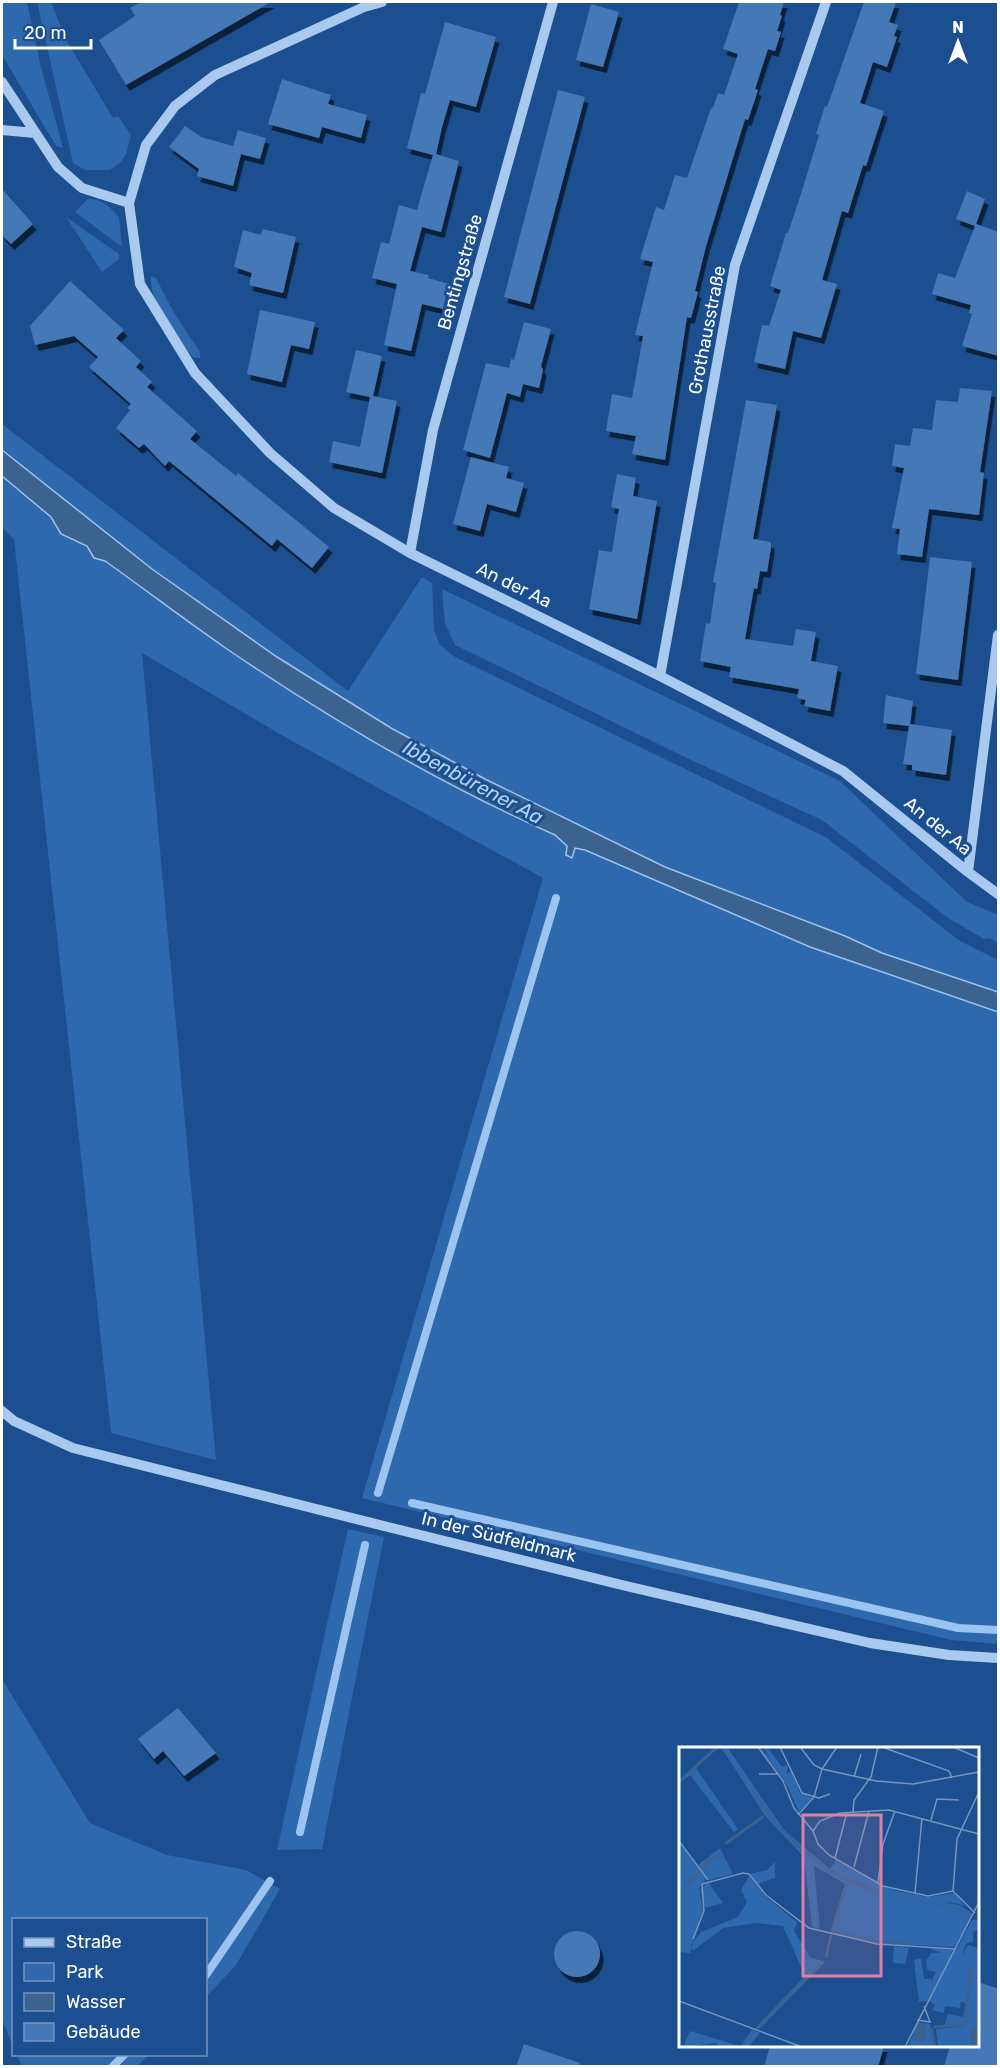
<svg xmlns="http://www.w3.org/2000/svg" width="1000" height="2068" viewBox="0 0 1000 2068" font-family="Rubik,sans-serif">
<defs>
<filter id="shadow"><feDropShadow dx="3.5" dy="6" stdDeviation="0" flood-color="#0009"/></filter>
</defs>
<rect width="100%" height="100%" fill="#1b4f8f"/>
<!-- green -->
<path fill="#2e69ad" d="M2,2H27L41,67L63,148L56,146L2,55Z
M37,2H51L66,40L113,118L118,116L131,135L126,154L121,162L110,170H85L73,163Z
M88,199C102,199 109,206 119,217L122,247L75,212Z
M66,217L119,254V259L102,272Z
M151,276L156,278L173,311L200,352V358H194C179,343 147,298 151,276Z
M2,424L348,691L422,577L432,583L434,630L440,645L455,657L827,838L960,941L998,960V1644L951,1640L362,1498L543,878L285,737L142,653L216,1460L111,1433L14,539L2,528Z
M442,589L840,781L967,902L998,915V943L990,938L984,939L948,918L822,820L691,760L455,645L445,623Z
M348,1529L384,1537L322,1849L277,1850Z
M2,1679L90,1823L167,1855L246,1870L280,1889L236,1965L206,1997V1920H14L13,2047L2,2019Z
M17,2055H149L137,2066H22Z"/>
<!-- water -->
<path fill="#3c6290" stroke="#9cc4f0" stroke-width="1.5" d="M2,450L152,569L277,657L391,728L485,779L665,867L845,936L882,953L998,992V1012L810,947L585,850L575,848L572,858L566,855L567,846L555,835C440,784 331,720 227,649C186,621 146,590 105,561L94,558L87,546L61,534L51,517L2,476Z"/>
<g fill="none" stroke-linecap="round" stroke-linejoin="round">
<!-- stream -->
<path stroke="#9cc4f0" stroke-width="8" d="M378,1493L556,898
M412,1503L958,1628L998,1630
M300,1832L365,1545
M206,1975L270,1881
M113,2066L125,2054"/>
</g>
<!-- building -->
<path fill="#4478b7" filter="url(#shadow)" d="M141,2H271L126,85L99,40L135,16L130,8Z
M739,2H784L780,15L782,16L777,31L781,32L775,51L768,49L755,89L758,90L748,120L745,119L706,246L695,291L698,292L691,318L687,317L665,460L632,454L636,436L606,431L612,394L632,398L643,336L635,335L653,262L640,259L656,207L664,210L675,175L687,178L711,108H713L718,93L724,95L738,54L723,49Z
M864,2H896L889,22L898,25L894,36L897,37L887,67L873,62L860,103L884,111L866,166L863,165L848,213L842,211L822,280L837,284L821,338L793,331L785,369L754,362L762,325L769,326L781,290L770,286L786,233H788L801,194L819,135L816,134L825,106L827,107Z
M591,4L619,12L603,67L576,60Z
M445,22L496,37L476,107L450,100L442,127L436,154L459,161L441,232L422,227L410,271L429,275L428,278L449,284L443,309L422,304L411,351L384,345L397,284L372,278L381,242L389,244L399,205L417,210L423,189L433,155L407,148L421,93L425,94Z
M282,79L331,95L328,104L367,115L361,138L322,127L319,138L268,124Z
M558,90L585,97L530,304L504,297Z
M185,126L201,137L233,146L238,130L266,138L260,159L241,154L233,186L197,176L199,169L169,147Z
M2,189L33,224L11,244L2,235Z
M967,191L985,199L976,224L999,232V356L962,346L972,314L969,313L971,305L932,294L938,273L955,278L975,226L956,219Z
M263,229L296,237L283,293L249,285L252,273L234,267L243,230L261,235Z
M70,281L124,330L116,338L141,361L136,367L152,382L147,387L197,431L190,439L236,476L238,473L329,547L312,568L277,539L272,546L169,461L165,466L144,444L139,448L116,428L130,410L127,408L131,404L89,367L98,357L74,336L35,345L30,326Z
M260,310L315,322L309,349L291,345L282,382L247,374Z
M524,322L551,329L541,366L543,370L539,388L523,384L520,397L507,393L490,458L463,450L486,363L509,368L511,359L514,360Z
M356,350L382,356L373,396L397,401L382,473L329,462L333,441L360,447L370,397L346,392Z
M960,388L992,391L980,472L984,473L979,515L929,509L922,557L897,554L900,529L892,528L904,468L892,466L895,444L910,446L913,428L932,430L936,400L958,402Z
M746,400L777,405L753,539L771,542V547L767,572L760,571L757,589L754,588L745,639L793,646L796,629L816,632L811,661L838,666L830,711L804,706L806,700L797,698L799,689L729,677L731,667L700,661L706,623L710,624L716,583L713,582Z
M471,457L509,467L506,478L524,483L516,512L487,504L480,531L453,524Z
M617,474L636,478L633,496L657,501L637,619L589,609L599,550L612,552L619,509L611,507Z
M930,557L972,562L958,680L916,674Z
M886,695L913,701L910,724L952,730L946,775L912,770V765L903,764L909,726L883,723Z
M178,1708L216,1753L184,1776L163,1751L154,1759L138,1739Z
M554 1954a23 23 0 1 1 46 0a23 23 0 1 1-46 0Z
M978,1982L999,1989V2067H944L950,2046H978Z
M524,2044L580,2063V2067H516Z
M770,2046H884L878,2067H764Z"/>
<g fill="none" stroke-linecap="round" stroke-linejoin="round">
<!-- minor -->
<path stroke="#a9c9ee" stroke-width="10" d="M382,2L364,7L215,75L175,106L146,145L129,203L140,284L195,373L270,453L334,508L410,553L660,676L843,771L968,872L998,894
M2,82L58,167L82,188L129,203
M2,130L35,133
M410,553L433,430L553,2
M660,676L735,265L826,2
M968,872L998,635
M2,1411L14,1421L73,1448L396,1529L626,1586L870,1643L949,1655L998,1658"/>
</g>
<g text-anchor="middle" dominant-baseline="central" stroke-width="6" stroke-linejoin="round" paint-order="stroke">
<!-- street labels -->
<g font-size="18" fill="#fff" stroke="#1b4f8f">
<text transform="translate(460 272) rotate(-74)">Bentingstraße</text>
<text transform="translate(707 330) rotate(-79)">Grothausstraße</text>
<text transform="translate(514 585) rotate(26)">An der Aa</text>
<text transform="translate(938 826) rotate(39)">An der Aa</text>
<text transform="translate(499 1537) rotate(14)">In der Südfeldmark</text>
</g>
<!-- water labels -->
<g font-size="20" font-style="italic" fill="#b5d3f5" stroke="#1b4f8f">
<text transform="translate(473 782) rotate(28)">Ibbenbürener Aa</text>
</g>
</g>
<!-- overview -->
<g transform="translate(679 1747)">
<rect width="300" height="300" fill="#1b4f8f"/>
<path d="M37,0H40L17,21L59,82L55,85L11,28L0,37ZM42,0H48L105,83L151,122L157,113L213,143L249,150L276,146L286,159L276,156L264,155L280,158L294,167L276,200L198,196L152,185L166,137L135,119L141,182L133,180L125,110L87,70ZM80,0L91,10L84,0H88L103,20L109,18L108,27L112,24L121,46L133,51L120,65L107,36ZM0,96L27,132L20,141L24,164L11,206L0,205ZM41,101L54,127L30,133L19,118ZM96,115V131L78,137L71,127L88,123ZM70,129L86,149L118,175L115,184L131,210L146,215L80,282L76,281L126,229L104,179L78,176L44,181L14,204L12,198L22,185L59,170L68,155L62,143ZM29,135L44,156L26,161L21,143ZM300,172V182L294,185V194L287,197L283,209L289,198L300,201V281L296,280L293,299L296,300H259L257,282L287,279L255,281L266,277L269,267L284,270L287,257L282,254L281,261L266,259L265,266L253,263L256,258L250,254L240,255L235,213L242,211L245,232H252V235L257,225L248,223L247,214L252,206H262L249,201L277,203L293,173ZM215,199L230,201L226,217L214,216ZM239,275L251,277L256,300L229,299ZM242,275L248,285L243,295L233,291ZM73,283L81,286L69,300H40L37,296L4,300L11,284L61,299Z" fill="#2e69ad" fill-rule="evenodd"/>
<path d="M45,0L103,83L145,119L205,147L278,161L293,169L273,161L204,148L168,135L142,119L114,97L88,67ZM242,275L248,285L243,295L233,291ZM291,281H300V300L292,297Z" fill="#3c6290"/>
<path fill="none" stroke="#3c6290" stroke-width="3" d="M0,35L38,0M46,97L85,69M24,123L30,112L44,110M5,139L22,125M153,184L167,138M156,185L198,195L230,197M147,211L152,188M290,241L292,222M255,280L286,277L290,243M79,281L145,214M252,281L256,300M62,300L75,285"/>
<path fill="none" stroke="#7695bc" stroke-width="1.5" d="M79,0L104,34L115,61L134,84M101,0L123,46L140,51L151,47M121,0L135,18L143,22L197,34L234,37L300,25M203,0L270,24L273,31M274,0L300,11M80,27H99M175,30L182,7M174,65L175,53L192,30L199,0M119,68L135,50L143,22L158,0M252,73L258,52L280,53M134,84L139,97L150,108L204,139L249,149L274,144L296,166M134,84L141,74L161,66L210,63L300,87M0,94L29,133M156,111L168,65M175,120L190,64M199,136L204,97L216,64M274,144L278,92L300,45M236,146L243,71M14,192L25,164L23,137L64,126L70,127L87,148L130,181L198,197L277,202M0,254L123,300M238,273L251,275L245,259M226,300L300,155"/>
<path fill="#dd80a5" fill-opacity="0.15" stroke="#dd80a5" stroke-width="3" d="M124,68H202V229H124Z"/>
<rect width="300" height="300" fill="none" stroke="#fff" stroke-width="3"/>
</g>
<!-- border -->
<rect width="1000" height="2068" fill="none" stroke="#ffffff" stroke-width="6"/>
<!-- legend -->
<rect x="12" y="1918" width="195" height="138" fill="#1b4f8f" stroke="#7695bc" stroke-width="1.5"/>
<rect x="24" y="1938" width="30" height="9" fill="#a9c9ee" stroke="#7695bc" stroke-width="1.5"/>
<text x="66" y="1948" font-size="18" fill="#ffffff">Straße</text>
<rect x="24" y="1963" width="30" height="18" fill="#2e69ad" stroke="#7695bc" stroke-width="1.5"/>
<text x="66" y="1978" font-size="18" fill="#ffffff">Park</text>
<rect x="24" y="1993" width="30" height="18" fill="#3c6290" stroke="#7695bc" stroke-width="1.5"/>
<text x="66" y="2008" font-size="18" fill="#ffffff">Wasser</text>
<rect x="24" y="2023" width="30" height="18" fill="#4478b7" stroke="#7695bc" stroke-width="1.5"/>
<text x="66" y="2038" font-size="18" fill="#ffffff">Gebäude</text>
<!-- north arrow -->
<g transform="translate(958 42)" stroke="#1b4f8f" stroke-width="4.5" paint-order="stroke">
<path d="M0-4.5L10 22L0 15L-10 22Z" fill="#ffffff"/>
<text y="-9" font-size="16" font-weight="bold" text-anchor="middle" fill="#ffffff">N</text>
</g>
<!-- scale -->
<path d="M15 39v9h76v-9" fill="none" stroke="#ffffff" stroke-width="3"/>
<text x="24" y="39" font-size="18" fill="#ffffff" stroke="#1b4f8f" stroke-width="4.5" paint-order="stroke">20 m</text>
</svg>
